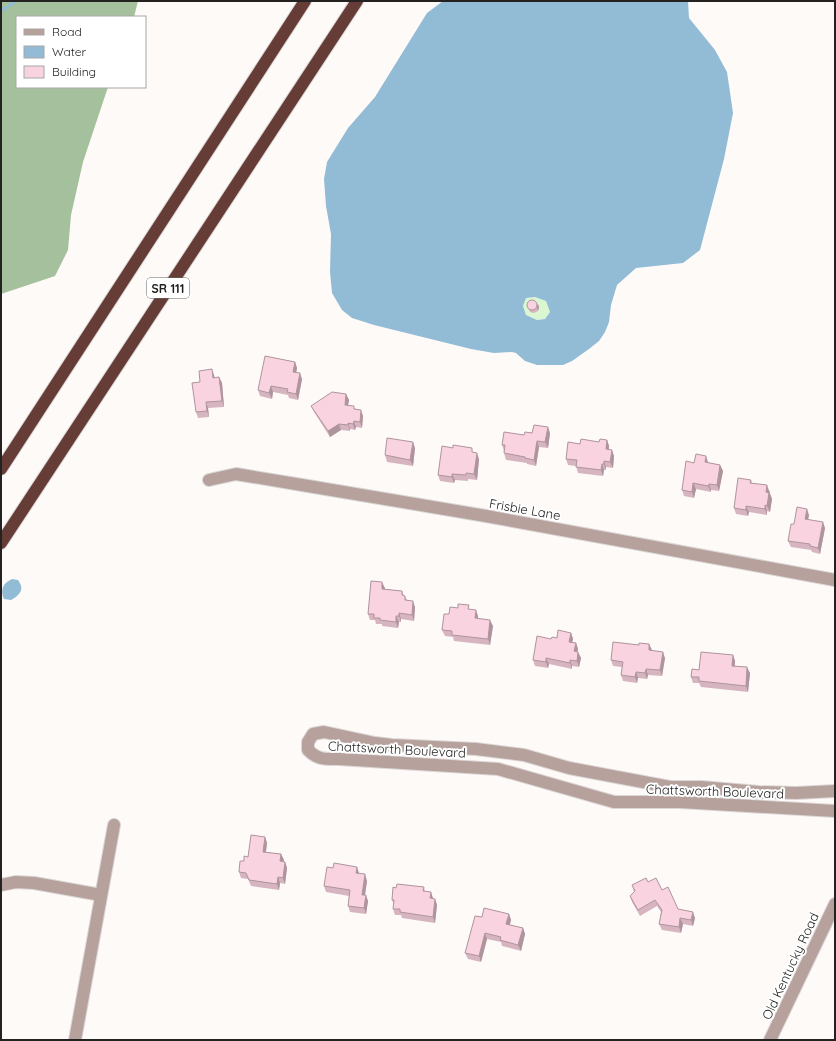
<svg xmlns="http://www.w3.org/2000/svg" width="836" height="1041" viewBox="0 0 836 1041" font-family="Quicksand,sans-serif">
<rect width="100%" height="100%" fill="#fefaf8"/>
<!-- green -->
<path fill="#dbf7d2" d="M535,297L546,301L550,312L545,319L537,320L526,315L523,306L526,298Z"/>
<!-- forest -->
<path fill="#a5c09c" d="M1,1H138L134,17H17V87H108L83,162L71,215L68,250L55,276L1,294Z"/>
<!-- water -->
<path fill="#92bbd5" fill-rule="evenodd" d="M443,1H688L689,18L715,50L727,72L733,113L724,159L700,250L683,263L636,268L617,285L611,305L609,322L605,332L599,341L589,349L572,361L563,365H537L525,361L516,353L512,352L494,353L471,349L374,325L352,318L342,310L332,293L330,272L331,234L326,206L324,179L327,162L348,128L375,97L427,13ZM535,297L546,301L550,312L545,319L537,320L526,315L523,306L526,298Z
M12,579L18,580C25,589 20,595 11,600L4,599C0,590 3,583 12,579Z"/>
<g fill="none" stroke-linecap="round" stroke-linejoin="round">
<!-- stream -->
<path stroke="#92bbd5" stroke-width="3" d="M1,11L16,1"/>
<!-- minor casing -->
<g stroke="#dbd7d6" stroke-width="14">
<path id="minor" d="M209,480L236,474L302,485L486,516L835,580
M835,791L796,793L759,792L701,787H670L569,768L524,755L476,749L392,745L375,743L324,732L313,734L308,742V750C318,760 325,759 339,759L498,769L614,802H680L835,811
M1,885L16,882L34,883L101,895
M75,1040L114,825
M770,1040L835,904"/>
</g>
<!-- highway casing -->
<g stroke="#dbd7d6" stroke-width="14">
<path id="highway" d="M1,469L305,1
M1,543L357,1"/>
</g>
<!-- minor -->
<use href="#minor" stroke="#b6a19d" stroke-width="12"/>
<!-- highway -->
<use href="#highway" stroke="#653d36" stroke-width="12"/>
</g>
<!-- wall -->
<path fill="#d6b5c1" d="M538,304L539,307L538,311L534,313L530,312L527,306Z
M295,362L297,368L296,373L302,379L298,400L289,398L288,395L273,392L272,399L260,396L258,390Z
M214,375L215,378L219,377L222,383L224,407L208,408L209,417L198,418L196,412L200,382Z
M346,394L349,400L348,405L356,409L363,416L362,428L356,427L355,430L350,429V431L341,430L330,437L314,412L311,406Z
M532,433H550L548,448L539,447L536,466L527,464V463L506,460L504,453V451L502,445L524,435Z
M607,440L609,446V449L614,456L613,468L606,467V470H604L603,476L578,473L576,466L568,465L566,459L599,442Z
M415,448L413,466L387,462L385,455Z
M474,452L479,459L477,480L468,479V481L455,480L454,483L440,481L438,475Z
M708,462V463L720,465L723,471L719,491L711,490V492L696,489L694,498L684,496L682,490L694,463Z
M751,480L752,483L770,491L769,493L772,499L770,512L767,511V515L749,512L748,516L736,514L734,508Z
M809,515L808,519L825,528L820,554L812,552L811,550L791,547L788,541L794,524Z
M385,588L384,589L402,591L404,596H405L407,600L415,607L414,621L401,619V622H399L398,628L382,626V624H376L375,620H370L368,614Z
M470,609L478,616V618L493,626L490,645L454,641L453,637L445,636L442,630L449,614Z
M571,633L573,639L572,642L576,643L578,649L577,652H578L581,658L579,667L572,666V669L549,664L548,668L535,666L533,660L551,639L557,638Z
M649,644L652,651L665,658L662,676L648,675L647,679L638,678L637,683L623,681L621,675L622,667L613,666L611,660L639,645Z
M733,655L735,661V666L750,673L748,692L701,687L699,683H693L691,677L699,670Z
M265,837L267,843L266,852L281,854L284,860L283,862H285L287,868L285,884L280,883L279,890L251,886L248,879L241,878L239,872L244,861Z
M359,874L367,881L365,895L368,901L366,914L350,912L348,906L349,896L326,892L324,886Z
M648,882L662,890L678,909L695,918L693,926L683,924L681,933L662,930L659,924L661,912L657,906L640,916L632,902L630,896L634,892L632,885Z
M424,887L425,892L433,899H435L437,905L435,923L402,918L401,915H395L393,909L394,905L392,900L396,888Z
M509,914L511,920L510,925L523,928L525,934L521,951L502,946L501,942L487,939L481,962L468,959L465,953L482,917Z"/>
<!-- shaded-wall -->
<path fill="#ae949d" d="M538,304L539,307L538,311L537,308Z
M295,362L297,368L295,378L293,372Z
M212,369L214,375L215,384L213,378Z
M300,373L302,379L298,400L296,394Z
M219,377L222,383L224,407L222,401Z
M271,386L273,392L272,399L269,393Z
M346,394L349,400L347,411L345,405Z
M206,402L208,408L209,417L207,411Z
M361,410L363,416L362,428L360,422Z
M354,421L356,427L355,430L353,424Z
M348,423L350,429V431L348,425Z
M339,424L341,430L330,437L328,431Z
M548,427L550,433L548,448L545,442Z
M607,440L609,446L608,455L606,449Z
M537,441L539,447L536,466L534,460Z
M413,442L415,448L413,466L410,460Z
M612,450L614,456L613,468L610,462Z
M477,453L479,459L477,480L474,474Z
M706,456L708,462L707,468L705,462Z
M604,461L606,467V470L604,464Z
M602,464L604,470L603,476L601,470Z
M720,465L723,471L719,491L717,485Z
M452,474L455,480L454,483L452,477Z
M693,483L696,489L694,498L692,492Z
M709,484L711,490V492L708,486Z
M767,485L772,499L770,512L767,506L766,492Z
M765,505L767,511V515L765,509Z
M746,506L749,512L748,516L746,510Z
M807,509L809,515L807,525L805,519Z
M823,522L825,528L820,554L818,548Z
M382,582L385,588L384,595L382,589Z
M413,601L415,607L414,621L412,615Z
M476,610L478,616L477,624L475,618Z
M399,613L401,619V622L399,616Z
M396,616L399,622L398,628L396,622Z
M490,620L493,626L490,645L488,639Z
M571,633L573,639L571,648L569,642Z
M576,643L578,649L576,657L574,651Z
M649,644L652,650L651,656L649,650Z
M578,652L581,658L579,667L577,661Z
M663,652L665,658L662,676L660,670Z
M733,655L735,661L734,672L732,666Z
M546,658L549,664L548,668L546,662Z
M570,660L572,666V669L570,663Z
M747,667L750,673L748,692L746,686Z
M646,669L648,675L647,679L645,673Z
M636,672L638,678L637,683L635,677Z
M265,837L267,843L265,858L263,852Z
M281,854L284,860L282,867L280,861Z
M285,862L287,868L285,884L283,878Z
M357,867L359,873L358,879L356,873Z
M365,874L367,881L364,901L362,895Z
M278,877L280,883L279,890L277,884Z
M431,892L433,898H430Z
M366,895L368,901L366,914L364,908Z
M435,899L437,905L435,923L433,917Z
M693,912L695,918L693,926L691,920Z
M509,914L511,920L508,930L506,924Z
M680,918L683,924L681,933L679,927Z
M523,928L525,934L521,951L518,945Z
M485,933L487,939L481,962L479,956Z"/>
<!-- building -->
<path fill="#f9d3e0" stroke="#ae949d" d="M527 305a5 5 0 1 1 10 0a5 5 0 1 1-10 0Z
M265,356L295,362L293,372L300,373L296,394L287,392L288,389L271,386L269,393L258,390Z
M212,369L213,378L219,377L222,401L206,402L207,411L196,412L192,383L200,382L199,371Z
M332,392L346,394L345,405L354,406V409L361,410L360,422L354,421L353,424L348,423V425L339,424L328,431L311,406Z
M534,425L548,427L545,442L537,441L534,460L525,458V457L504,453L505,445H502L504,432L524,435L525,432L532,433Z
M387,438L413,442L410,460L385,455Z
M581,439L599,442L600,439L607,440L606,449L612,450L610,462L604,461V464H602L601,470L576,467L577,460L566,459L568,442L580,444Z
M453,445L472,448V452L477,453L474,474L466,473V475L452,474V477L438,475L442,446L453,448Z
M696,454L706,456L705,462L720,465L717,485L709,484L708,486L693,483L692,492L682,490L686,461L694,463Z
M738,478L751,480L750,483L767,485L766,492L769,493L767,506L765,505V509L746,506V510L734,508Z
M797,507L807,509L805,519L823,522L818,548L810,546V544L788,541L791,524H794Z
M371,581L382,582V589L402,591V595L405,596V600L413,601L412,615L399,613V616H396V622L380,620V618H374V614H368Z
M458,604L469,605L468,609L476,610L475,618L490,620L488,639L452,635V631L442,630L444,614H449L450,607L458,608Z
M558,630L571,633L569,642L576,643L574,651L578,652L577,661L570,660V663L546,658V662L533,660L537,636L551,639L552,637L557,638Z
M613,642L639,645V643L649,644V650L663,652L660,670L646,669L645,673L636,672L635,677L621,675L623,662L611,660Z
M701,652L733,655L732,666L747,667L746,686L699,681V677H691L692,669L699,670Z
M251,835L265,837L263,852L281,854L280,861L285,862L283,878L278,877L277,884L249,880L246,873L239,872L240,861H244V856L248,857Z
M334,863L357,867L356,873L365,874L362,895H366L364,908L348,906L350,890L324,886L327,867L333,868Z
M646,878L648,882L656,878L662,890L668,887L678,909L693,912L691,920L680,918L679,927L659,924L662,910L655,900L638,910L630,896L635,891L632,885Z
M397,884L424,887L423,891L431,892L430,898L435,899L433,917L400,912V909H393L394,900H392L393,887L396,888Z
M484,908L509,914L506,924L523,928L518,945L500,940L501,937L485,933L479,956L465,953L475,916L482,917Z"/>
<g text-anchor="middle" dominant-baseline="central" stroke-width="4" stroke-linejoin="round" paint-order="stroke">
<!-- shield labels -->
<rect fill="#fff" stroke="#656464" stroke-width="1" x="147" y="278" width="42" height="20" rx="3"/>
<g font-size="12" font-weight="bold" fill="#232221">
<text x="168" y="288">SR 111</text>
</g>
<!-- street labels -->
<g font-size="13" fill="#232221" stroke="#fff">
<text transform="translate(525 509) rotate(10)">Frisbie Lane</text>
<text transform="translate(397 749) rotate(3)">Chattsworth Boulevard</text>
<text transform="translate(715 791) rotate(2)">Chattsworth Boulevard</text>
<text transform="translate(790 966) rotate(-65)">Old Kentucky Road</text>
</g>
</g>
<!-- border -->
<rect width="836" height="1041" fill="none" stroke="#232221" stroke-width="4"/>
<!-- legend -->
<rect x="16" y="16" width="130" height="72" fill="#ffffff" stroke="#a7a7a6"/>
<rect x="24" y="29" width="20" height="6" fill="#b6a19d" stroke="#a7a7a6"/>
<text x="52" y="36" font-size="12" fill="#232221">Road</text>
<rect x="24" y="46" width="20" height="12" fill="#92bbd5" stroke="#a7a7a6"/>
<text x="52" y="56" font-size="12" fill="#232221">Water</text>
<rect x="24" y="66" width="20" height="12" fill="#f9d3e0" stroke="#a7a7a6"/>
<text x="52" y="76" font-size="12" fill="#232221">Building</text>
</svg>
